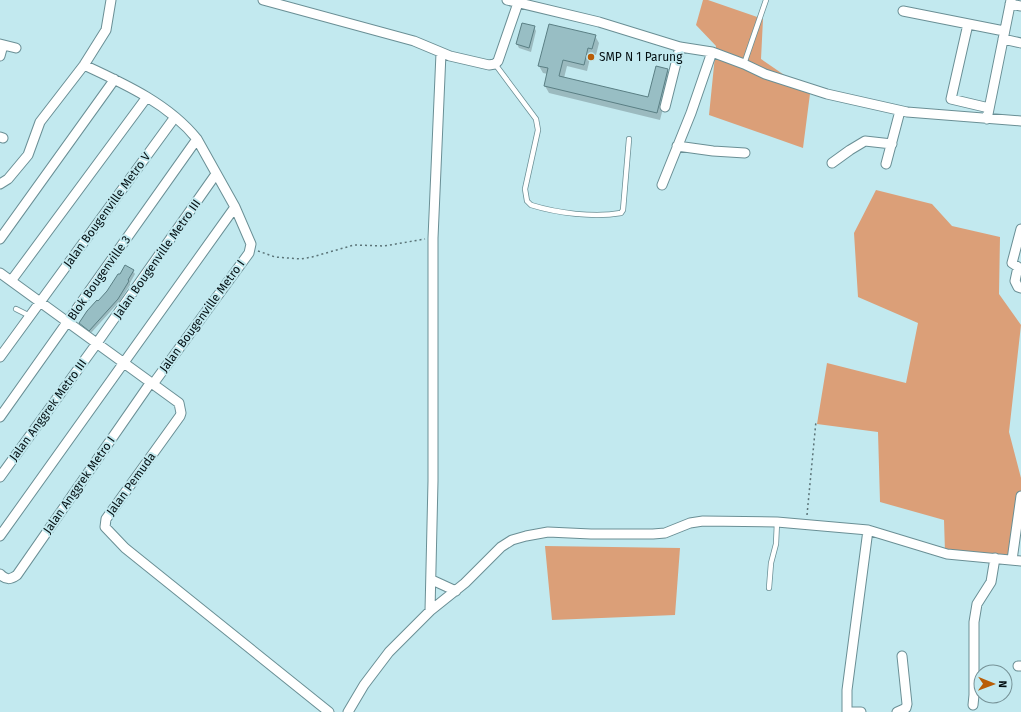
<svg xmlns="http://www.w3.org/2000/svg" width="1021" height="712" viewBox="0 0 1021 712" font-family="'Fira Sans',sans-serif">
<rect width="100%" height="100%" fill="#c2e9ef"/>
<!-- green -->
<path fill="#db9f78" d="M703,0H708L763,19L761,59L793,81L811,86L803,148L709,115L716,46L696,25Z
M876,190L932,204L952,226L1000,237L999,294L1021,325L1009,432L1021,478V527L1017,559L945,552L944,520L880,502L878,432L817,424L827,363L906,383L918,323L858,297L854,233Z
M545,546L680,548L675,615L552,620Z"/>
<!-- shadow -->
<path fill="#0003" d="M522,24L534,27L536,31L531,52L519,48L517,44Z
M595,36L599,43L596,55L591,54L587,71L567,66L564,78L649,98L667,70L671,77L660,120L549,93L545,86L548,74L543,73L539,66Z
M133,271L135,274L130,283V285L119,302L91,333L82,326L80,323L98,303Z"/>
<!-- building -->
<path fill="#98bec4" stroke="#5a7f84" d="M522,23L535,26L529,48L516,44Z
M549,24L596,35L592,49L588,48L584,65L563,60L559,76L648,97L656,66L668,69L657,113L544,86L548,68L538,66Z
M125,265L134,270L128,280L129,281L118,299L89,331L79,323L87,311L97,300L98,301L107,291L118,274H120Z"/>
<g fill="none" stroke-linecap="round" stroke-linejoin="round">
<!-- service casing -->
<g stroke="#6a8f95" stroke-width="6">
<path id="service" d="M495,64L536,119L538,130L525,189L527,201L531,205C557,213 594,218 621,213L623,210L629,139
M744,64L766,0
M16,309L30,316
M769,588L771,563L776,544L777,522"/>
</g>
<!-- minor casing -->
<g stroke="#6a8f95" stroke-width="11">
<path id="minor" d="M263,0L414,41L450,56L489,65L495,64L498,61L518,3V0
M507,0L599,22L680,47L712,52L744,64L765,74L827,94L907,112L1021,121
M1010,4L1021,6
M903,11L1004,31
M968,24L951,99L989,108
M1003,39L1021,43
M0,44L16,48
M0,56L3,45
M84,65C125,84 169,104 197,139L235,207L251,244L249,253L153,384
M665,107L680,47
M987,119L1011,0
M0,137L3,138
M677,146L713,151L745,153
M832,163L850,150L865,141L892,144
M886,164L900,111
M0,184L8,179L28,155L40,122L84,65L106,30L111,0
M662,185L691,113L712,52
M1021,229L1012,263L1018,267L1015,281L1018,287L1021,288
M0,239L112,83L114,79
M0,273L179,403L181,413L180,416L106,519L105,527L125,548L329,712
M11,281L147,97
M0,357L175,117
M0,417L197,139
M0,477L97,343L216,174
M0,536L235,207
M1012,560L1021,496
M0,574C6,580 10,580 17,575L151,382
M432,580L456,591
M430,611L433,481V238L441,53
M1018,666H1021
M973,705L974,695V622L977,604L991,582L995,558
M348,712L364,685L389,652L430,611L465,583L501,547L512,540L526,536L548,532L591,534H653L665,533L690,523L703,521L777,522L868,530L947,554L1021,561
M847,712V690L868,530
M847,712H861
M897,712L906,708L907,704L902,656"/>
</g>
<!-- path -->
<path stroke="#5b7478" stroke-width="1.5" stroke-dasharray="2 3" stroke-linecap="butt" d="M258,251L275,257L301,259L312,257L354,245L384,246L425,239
M807,515L816,421"/>
<!-- service -->
<use href="#service" stroke="#fff" stroke-width="4.5"/>
<!-- minor -->
<use href="#minor" stroke="#fff" stroke-width="9"/>
</g>
<!-- markers -->
<circle fill="#b95d06" stroke="#c2e9ef" stroke-width="1.5" cx="591" cy="57" r="4"/>
<g text-anchor="middle" dominant-baseline="central" stroke-width="4" stroke-linejoin="round" paint-order="stroke">
<!-- poi labels -->
<g font-size="12" fill="#041013" stroke="#c2e9ef" text-anchor="start">
<text x="599" y="57">SMP N 1 Parung</text>
</g>
<!-- street labels -->
<g font-size="12" fill="#041013" stroke="#c2e9ef">
<text transform="translate(107 210) rotate(-54)">Jalan Bougenville Metro V</text>
<text transform="translate(157 259) rotate(-55)">Jalan Bougenville Metro III</text>
<text transform="translate(99 278) rotate(-55)">Blok Bougenville 3</text>
<text transform="translate(202 316) rotate(-54)">Jalan Bougenville Metro I</text>
<text transform="translate(48 410) rotate(-54)">Jalan Anggrek Metro III</text>
<text transform="translate(131 484) rotate(-54)">Jalan Pemuda</text>
<text transform="translate(79 485) rotate(-55)">Jalan Anggrek Metro I</text>
</g>
</g>
<!-- north arrow -->
<g transform="translate(993 684) rotate(91)"><circle r="19" fill="#c2e9ef" stroke="#769297"/>
<path d="M0-3L7 15L0 10L-7 15Z" fill="#b95d06"/>
<text y="-6" font-size="11" font-weight="bold" text-anchor="middle" fill="#041013">N</text>
</g>
</svg>
